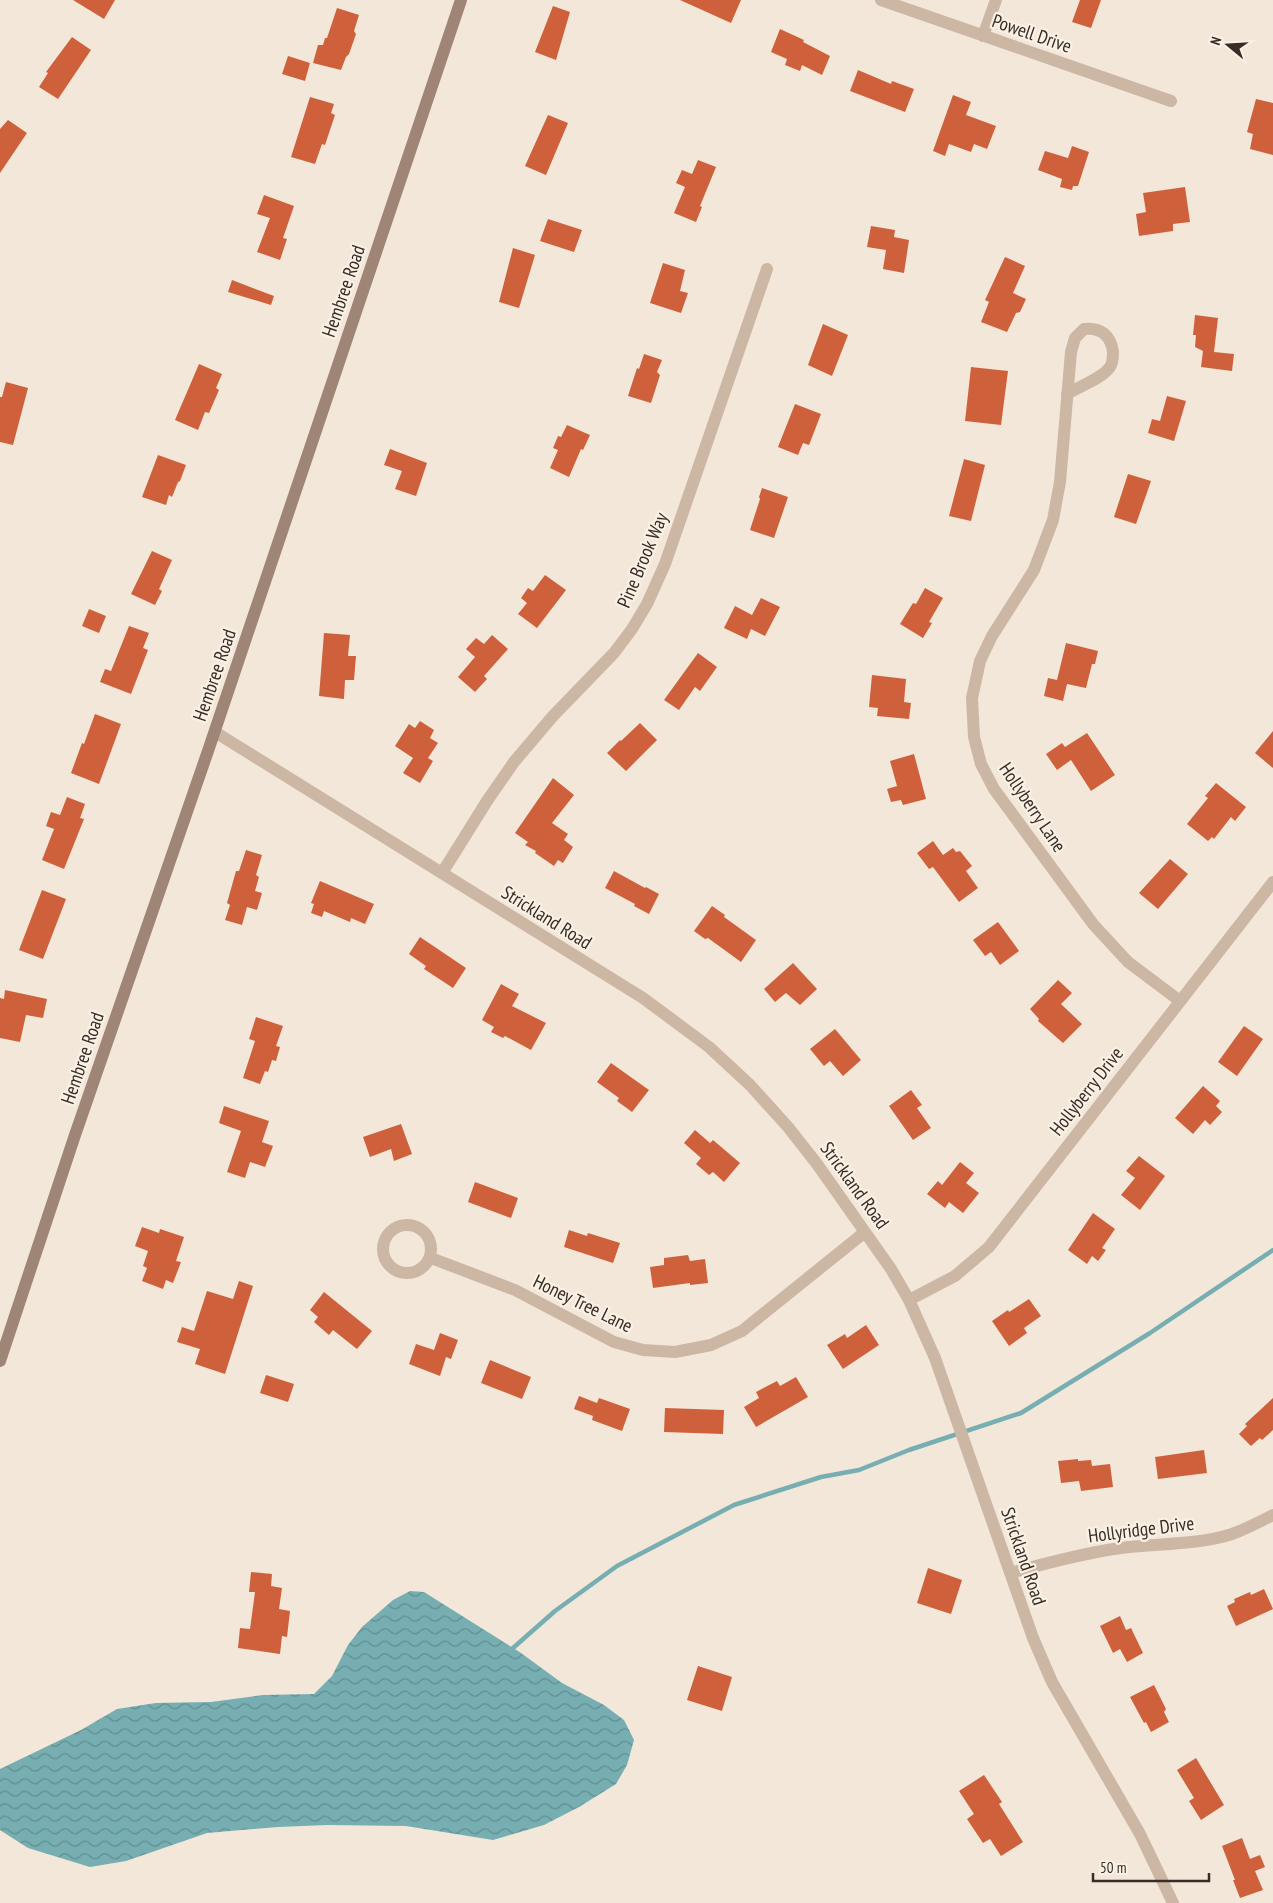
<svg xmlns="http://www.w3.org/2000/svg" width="1273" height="1903" viewBox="0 0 1273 1903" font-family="'PT Sans Narrow',sans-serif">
<defs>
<pattern id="water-waves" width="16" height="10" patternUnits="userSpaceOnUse" patternTransform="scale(1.25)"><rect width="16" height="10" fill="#76aeb2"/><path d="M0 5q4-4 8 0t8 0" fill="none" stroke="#628e91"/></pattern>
</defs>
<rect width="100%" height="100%" fill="#f3e7d9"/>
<!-- water -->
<path fill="url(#water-waves)" d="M410,1591L424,1592L521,1653L562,1683L604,1705L624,1720L634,1740L627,1765L616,1784L579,1807L544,1825L493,1840L406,1826L327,1825L278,1827L207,1833L126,1861L90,1867L28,1848L0,1830V1769L81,1730L117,1709L156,1703L211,1702L263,1695L314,1694L332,1676L348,1645L362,1627L393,1600Z"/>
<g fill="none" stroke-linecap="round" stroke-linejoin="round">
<!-- stream -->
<path stroke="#76aeb2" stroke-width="4.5" d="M513,1648L555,1611L617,1566L734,1505L821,1477L859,1470L909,1450L1021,1413L1150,1333L1273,1250"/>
</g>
<!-- building -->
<path fill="#ce613c" d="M73,0H115L104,19Z
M680,0H741L731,23Z
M1080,0H1101L1091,28L1072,22Z
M553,6L570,12L556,60L535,52Z
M337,8L359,15L354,31L356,34L349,54L346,57L341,70L313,63L318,45H323L325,38H327Z
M780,29L804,40L803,42L830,56L822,75L802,65L800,71L785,65L787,59L771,52Z
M72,37L91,50L58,99L39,87L48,73L46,72Z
M288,56L310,63L305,81L282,74Z
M858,70L891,84L892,81L914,89L905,112L850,91Z
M953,95L971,102L966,115L996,126L987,149L974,144L971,152L949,144L945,156L933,151Z
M310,97L334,104L331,113L335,115L325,145L322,144L315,164L291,157Z
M1256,99L1273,103V155L1250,149L1253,134L1247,132Z
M548,115L568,123L546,175L525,166Z
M8,120L27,133L0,173V129Z
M1072,146L1089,152L1078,186H1073L1072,190L1060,187L1062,179L1038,170L1045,151L1068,158Z
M698,160L716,167L700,206L702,207L696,222L674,213L685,187L676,183L682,170L692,174Z
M1185,187L1190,222L1173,224V231L1139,236L1136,214L1146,212L1143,193Z
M264,195L294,206L283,238L287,239L280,260L257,252L270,218L257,214Z
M548,219L582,230L574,252L540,241Z
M871,226L895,230L894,237L909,240L904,273L883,269L886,250L867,247Z
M513,248L535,255L519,308L499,302Z
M1005,257L1025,266L1013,293L1026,299L1020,312L1016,313L1007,332L981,322L989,302L985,300Z
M663,263L685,270L680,291L688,293L681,313L650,303Z
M232,280L274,296L271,305L228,292Z
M1195,315L1218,318L1214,352L1234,354L1232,371L1201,367L1203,351L1195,347L1196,335H1193Z
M823,324L848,335L832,376L808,365Z
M644,354L662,360L657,372L660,375L651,403L628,396L637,368L639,369Z
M199,364L222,374L216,388L219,390L209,413L205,412L198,430L175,420Z
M971,367L1008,371L1001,425L965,421Z
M6,382L28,388L13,445L0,442V397H2Z
M1167,396L1186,401L1174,441L1148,433L1152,419L1160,421Z
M795,404L821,414L809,445L803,443L798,455L778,447Z
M567,425L590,435L583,450L581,449L569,477L550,468L558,450L553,448L558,436L561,437Z
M390,449L427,463L416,496L395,489L402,471L384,465Z
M158,455L186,465L180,481L178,482L172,497L169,495L166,505L142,497Z
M964,459L985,465L971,521L949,516Z
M1128,474L1151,481L1136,524L1114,517Z
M762,488L788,497L774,538L750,530L760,499L759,497Z
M152,551L172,560L159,589L162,591L155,605L131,594Z
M545,575L566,590L537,628L518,614L527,603L521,598L528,588L533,591Z
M925,588L943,598L929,622L932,623L923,638L900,624L913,603L916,604Z
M761,598L780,607L765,636L751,629L747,639L724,628L735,606L752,615Z
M89,609L106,616L99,633L82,626Z
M129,626L149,633L143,648L148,650L131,694L100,682L105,669L111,671Z
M324,633L350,635L348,656H356L354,680H345L344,699L319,696Z
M492,635L508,649L484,676L487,679L475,692L458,677L475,657L466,649L476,638L484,644Z
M1066,643L1098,651L1095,664H1092L1086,688L1067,684L1063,701L1044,696L1048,678L1057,680Z
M698,653L717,667L700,691L695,687L679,710L664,700Z
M872,675L906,679L904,702L911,703L909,719L877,716L878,708L869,707Z
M95,714L121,724L99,784L71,773L82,743L84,744Z
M420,721L434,730L430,738L438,743L428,758L433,761L420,783L403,773L413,758L395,746L409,724L415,728Z
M640,723L657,740L626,771L607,753L620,740L621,741Z
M1273,731V768L1255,753Z
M1087,733L1115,775L1091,791L1071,760L1057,770L1046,754L1062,743L1065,747Z
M914,754L926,799L903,805L901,800L891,802L887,789L897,786L890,761Z
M553,778L574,795L552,823L568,834L564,840L573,847L563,863L558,860L554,866L535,853L536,851L525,845L528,842L515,833Z
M1216,783L1246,807L1235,821L1231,817L1214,839L1212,837L1208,841L1187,824L1208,798L1205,796Z
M67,797L85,804L80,818L84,819L64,869L42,860L54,829L46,826L51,812L60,815Z
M933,841L943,855L953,848L956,852L960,851L972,866L966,871L978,888L959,902L933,867L929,869L917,853Z
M246,850L262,855L256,875L259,877L255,891L262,893L257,910L247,907L242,925L225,920L230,905L227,903L236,871H239Z
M1170,859L1188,874L1158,909L1139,893Z
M614,871L645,888L646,887L659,894L649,914L634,906L635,904L605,888Z
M320,881L374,904L365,924L351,918L350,922L324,911L322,917L311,913L314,904L311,903Z
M42,890L66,899L43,959L19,950Z
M712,906L725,915L724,917L756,940L741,962L708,938L705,939L694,931Z
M998,922L1019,951L1000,965L991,952L985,956L973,940Z
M420,937L466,968L453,988L424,969L426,966L409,954Z
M793,963L817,989L800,1005L786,993L775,1002L764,989Z
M1058,980L1072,993L1061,1004L1082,1024L1063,1043L1038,1021L1039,1019L1030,1009Z
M501,984L519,994L512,1006L546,1023L531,1050L505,1036L503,1038L491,1032L494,1027L482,1020Z
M5,990L47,999L43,1018L26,1015L20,1042L0,1038V998L4,999Z
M256,1017L283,1026L276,1046L280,1047L276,1061L272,1060L268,1072L265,1071L260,1084L243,1078L255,1041L249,1039Z
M1244,1026L1263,1039L1237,1076L1218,1062Z
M835,1029L861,1060L843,1076L830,1061L824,1066L810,1049Z
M611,1063L649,1090L632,1112L617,1101L619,1098L597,1082Z
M1203,1086L1220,1101L1216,1106L1222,1112L1210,1125L1205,1120L1193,1134L1175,1118Z
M911,1090L922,1105L917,1108L931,1128L913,1140L889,1106Z
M224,1106L269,1121L262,1142L273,1146L265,1167L250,1162L245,1178L227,1172L241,1131L219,1123Z
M401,1124L412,1154L394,1161L391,1149L370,1157L363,1137Z
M695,1130L710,1143L713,1140L740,1163L724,1182L713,1172L709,1175L696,1164L701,1158L684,1143Z
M1139,1156L1165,1176L1140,1210L1121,1195L1135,1178L1126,1171Z
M960,1162L974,1173L966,1183L979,1193L963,1213L949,1202L945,1208L927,1194L938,1181L942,1185Z
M475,1182L518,1198L511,1218L468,1202Z
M1093,1213L1115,1229L1102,1248L1106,1250L1098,1261L1092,1256L1087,1264L1068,1250Z
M142,1227L159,1233L160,1229L184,1237L176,1261L181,1262L173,1283L166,1280L163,1289L142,1281L147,1268L143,1266L148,1251L135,1246Z
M569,1230L587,1236L588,1233L620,1243L613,1263L564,1247Z
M688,1255L690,1261L705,1259L708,1283L690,1285V1283L653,1288L650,1267L664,1265V1258Z
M239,1281L253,1286L225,1374L195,1364L200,1349L177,1342L182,1327L194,1331L207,1291L233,1299Z
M324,1292L372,1331L357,1349L333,1330L329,1335L314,1322L318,1317L310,1310Z
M1029,1299L1041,1316L1024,1328L1027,1333L1009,1346L992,1321L1008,1310L1009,1312Z
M866,1325L879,1345L843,1369L827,1345L845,1334L847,1338Z
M440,1333L458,1340L451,1359L446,1357L440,1376L409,1364L416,1344L434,1350Z
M490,1360L531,1377L522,1399L481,1383Z
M266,1375L294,1384L288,1402L260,1393Z
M796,1377L808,1397L756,1427L744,1407L759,1398L756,1392L777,1381L780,1386Z
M579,1396L597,1403L599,1398L630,1409L622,1431L592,1420L593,1416L574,1409Z
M1273,1398V1430L1262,1440L1260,1438L1251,1446L1239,1434L1247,1426L1245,1424Z
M665,1408L724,1410L723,1434L664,1432Z
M1204,1450L1207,1473L1158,1479L1155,1457Z
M1078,1459V1461L1091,1460L1092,1466L1110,1464L1113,1487L1081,1491L1079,1481L1061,1483L1058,1461Z
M928,1568L962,1580L951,1614L917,1603Z
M251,1572L272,1574L271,1586L282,1588L279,1609L290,1611L287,1637L282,1636L280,1654L238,1648L240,1628L250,1629L255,1592H249Z
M1264,1589L1273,1609L1236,1626L1227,1606L1235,1602L1234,1599L1250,1592L1251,1595Z
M1120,1616L1126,1630L1131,1628L1143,1653L1127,1662L1120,1649L1113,1653L1100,1626Z
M698,1666L732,1677L722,1711L687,1700Z
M1154,1685L1166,1709L1164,1712L1169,1722L1151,1732L1146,1722L1144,1723L1130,1697Z
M1196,1758L1224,1805L1201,1820L1189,1801L1194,1798L1177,1770Z
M984,1775L1002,1802L999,1804L1023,1842L1001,1856L990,1839L983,1843L967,1819L974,1814L959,1791Z
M1242,1838L1250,1859L1260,1855L1265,1867L1255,1871L1263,1890L1240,1898L1233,1880H1235L1222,1846Z"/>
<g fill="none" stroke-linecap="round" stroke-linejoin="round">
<!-- street -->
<path stroke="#ccb7a4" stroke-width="12" d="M881,0L1171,101
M983,36L996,0
M1067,394C1078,387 1103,378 1110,367C1113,363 1113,357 1113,352C1111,336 1101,327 1084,329L1075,338L1071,352L1060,482L1053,520L1034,570L992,636L980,661L972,698L974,737L981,764L994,789L1093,924L1128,962L1180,1001
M215,732L643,998L709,1047L750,1085L788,1127L817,1164L891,1269L909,1300L935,1358L1033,1638L1052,1682L1140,1834L1173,1903
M442,873L487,801L514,762L553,716L614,653L632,629L647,604L665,564L767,269
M383 1249a24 24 0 1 1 48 0a24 24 0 1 1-48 0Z
M431,1258L515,1290L614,1342L643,1350L675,1352L711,1345L742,1331L865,1232
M909,1300L955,1276L989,1247L1273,882
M1010,1573C1044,1564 1079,1554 1114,1549C1152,1543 1195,1546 1232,1534C1246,1529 1259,1522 1273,1515"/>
<!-- secondary -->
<path stroke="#9f8575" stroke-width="12" d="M0,1361L75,1135L208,751L461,0"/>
</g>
<g text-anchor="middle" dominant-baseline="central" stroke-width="4.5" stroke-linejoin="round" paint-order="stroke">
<!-- street labels -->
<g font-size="19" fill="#372c26" stroke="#faf1e5">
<text transform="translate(1032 33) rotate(19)">Powell Drive</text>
<text transform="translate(343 291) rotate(-71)">Hembree Road</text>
<text transform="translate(642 560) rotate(-67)">Pine Brook Way</text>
<text transform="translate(214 675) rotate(-71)">Hembree Road</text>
<text transform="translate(1033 807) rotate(56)">Hollyberry Lane</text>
<text transform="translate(547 917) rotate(32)">Strickland Road</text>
<text transform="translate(82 1058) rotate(-71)">Hembree Road</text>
<text transform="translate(1086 1091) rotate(-52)">Hollyberry Drive</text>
<text transform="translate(855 1185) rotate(54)">Strickland Road</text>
<text transform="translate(583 1303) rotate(26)">Honey Tree Lane</text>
<text transform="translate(1141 1529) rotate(-7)">Hollyridge Drive</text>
<text transform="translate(1024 1556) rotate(71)">Strickland Road</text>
</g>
</g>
<!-- north arrow -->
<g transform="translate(1228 45) rotate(288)" stroke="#faf1e5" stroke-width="4" paint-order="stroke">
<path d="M0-4L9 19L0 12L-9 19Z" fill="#372c26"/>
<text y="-8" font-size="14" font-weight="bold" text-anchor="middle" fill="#372c26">N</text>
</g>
<!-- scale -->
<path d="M1093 1873v8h116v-8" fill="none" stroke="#372c26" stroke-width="2.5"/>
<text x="1100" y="1873" font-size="15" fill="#372c26" stroke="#faf1e5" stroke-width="4" paint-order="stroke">50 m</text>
</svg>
